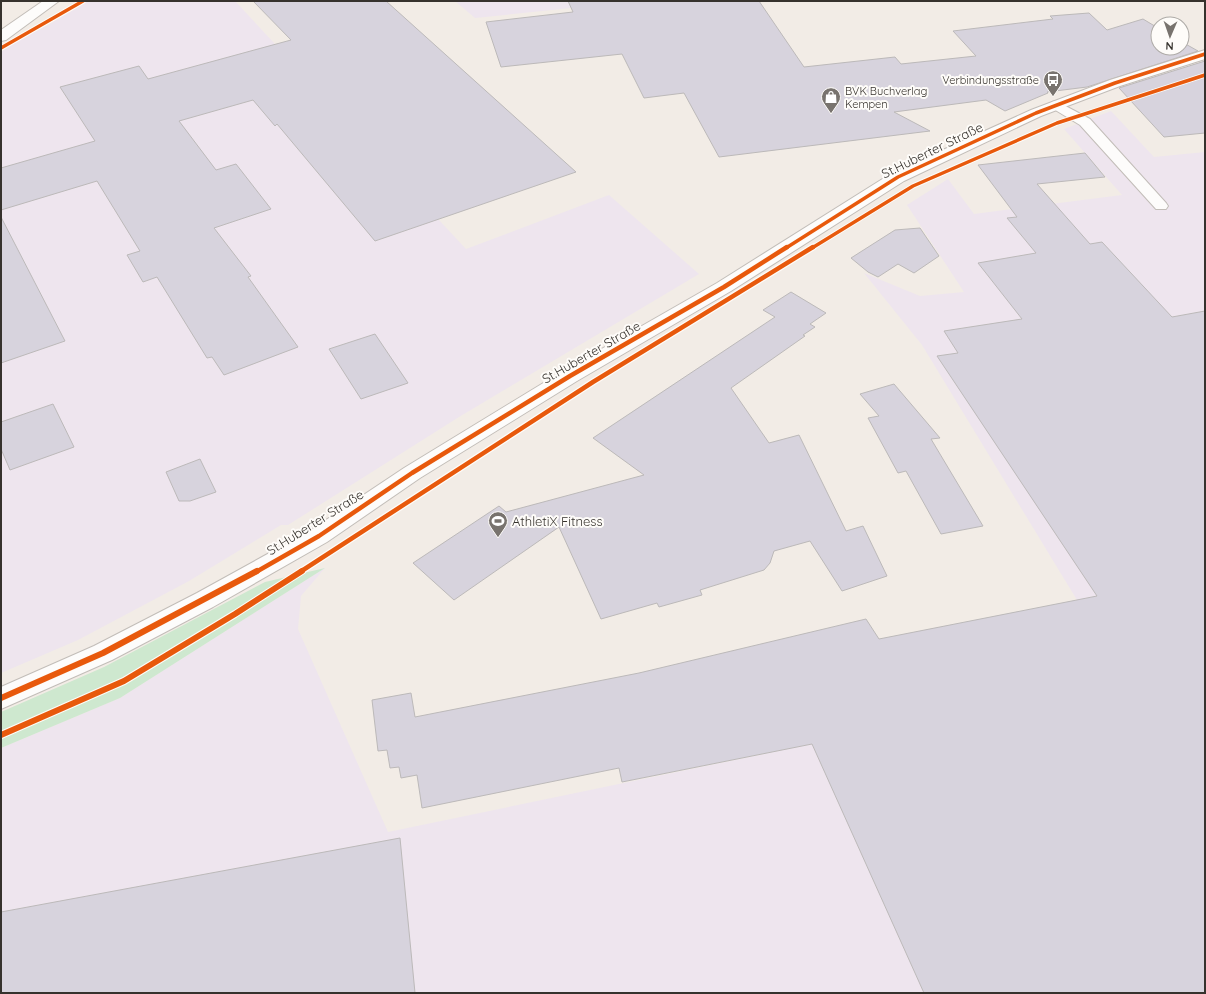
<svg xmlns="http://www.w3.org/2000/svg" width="1206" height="994" viewBox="0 0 1206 994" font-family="Quicksand,sans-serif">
<rect width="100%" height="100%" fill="#f2ece6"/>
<!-- industrial -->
<path fill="#eee5ee" d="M88,1H235L466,249L609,195L699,274L459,417L288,525H281L189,581L78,640L1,673V52L23,37L50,24Z
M455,1H640L475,18Z
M1111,111L1154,157L1205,152V993H1V748L120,698L325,568L301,596L298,629L388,832L1125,679L922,345L864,273L920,296L964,292L907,205L948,179L974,214L1122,195L1064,129Z"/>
<!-- green -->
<path fill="#cee8cf" d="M325,568L120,698L1,748V712L104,667L265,582Z"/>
<!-- building -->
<path fill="#d7d3dd" stroke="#bcb9b9" d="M253,1H386L576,172L375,241L277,124L275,126L253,100L179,121L216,170L236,164L271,209L214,228L251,276L248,277L298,347L224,375L212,357L207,358L157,277L143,282L127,255L140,251L97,181L1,210V168L95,141L60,87L139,66L148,79L291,40Z
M568,1H759L804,67L895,57L901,64L976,56L953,31L1053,19L1050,16L1089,13L1107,30L1143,19L1158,28V48H1182V42L1198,51L1087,87L1047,92L1048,93L1005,111L986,100L894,112L930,131L719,157L684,93L644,98L622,54L501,67L486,22L573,12Z
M1205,61V133L1164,137L1119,88Z
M1085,153L1105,177L1037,184L1090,244L1102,242L1172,317L1205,311V993H924L812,744L622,782L619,768L422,808L417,775L401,778L399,767L390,768L387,750L378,751L372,700L411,693L415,717L639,673L866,619L879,639L1097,596L937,356L958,353L944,331L1022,319L978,263L1036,253L1007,218L1017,217L978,165Z
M1,217L65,341L1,363Z
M920,228L939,256L914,273L898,264L878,277L868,272L851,258L895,230Z
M791,292L826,313L810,324L815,327L803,335L805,336L731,388L769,443L799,435L846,531L863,526L887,576L842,591L810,541L774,551L770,563L764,570L700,590L702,595L659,607L657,603L601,619L559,527L454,600L413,563L499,506L506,512L644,475L593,438L775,317L763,310Z
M375,334L408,383L361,399L329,349Z
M894,384L940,438L931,439L983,526L941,534L906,471L898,473L868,418L879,416L860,394Z
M53,404L74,447L10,470L1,449V422Z
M200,459L216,492L190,501H179L166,472Z
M400,838L415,993H1V912Z"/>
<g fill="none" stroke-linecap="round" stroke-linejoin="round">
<!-- lane casing -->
<g stroke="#c2bdb8" stroke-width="2">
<path id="lane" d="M1056,101L1090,119L1166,203L1168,206L1166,209H1156L1080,125L1052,108L1050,105L1052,102Z"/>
</g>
<!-- secondary casing -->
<g stroke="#c2bdb8" stroke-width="2">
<path id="secondary" d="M43,1H59L6,40L1,41V30Z
M1205,50V59L1120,86L1041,116L904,181L731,291L577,381L420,478L327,542L213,607L112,660L1,709V687L94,646L197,593L311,530L404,468L563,371L717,283L892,173L1031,110L1110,80Z"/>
</g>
<!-- lane -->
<use href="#lane" fill="#fdfcfb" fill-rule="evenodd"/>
<!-- secondary -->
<use href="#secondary" fill="#fdfcfb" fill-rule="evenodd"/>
<!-- cycleway-far2 casing -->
<g stroke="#fefcf9" stroke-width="5.5">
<path id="cycleway-far2" d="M1,48L83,1
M786,248L898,177L1036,113L1115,83L1205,54
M812,248L913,186L1057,123L1205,75"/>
</g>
<!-- cycleway-far1 casing -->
<g stroke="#fefcf9" stroke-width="7">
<path id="cycleway-far1" d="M256,572L319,536L412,473L570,376L724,287L787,247
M300,572L593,382L813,247"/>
</g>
<!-- cycleway casing -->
<g stroke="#fefcf9" stroke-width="8">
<path id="cycleway" d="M1,698L103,653L257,571
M1,735L124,681L235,614L302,571"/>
</g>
<!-- cycleway-far2 -->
<use href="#cycleway-far2" stroke="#e8590c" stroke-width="3.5"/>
<!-- cycleway-far1 -->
<use href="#cycleway-far1" stroke="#e8590c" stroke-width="4.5"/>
<!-- cycleway -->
<use href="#cycleway" stroke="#e8590c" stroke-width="6"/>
</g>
<!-- icons -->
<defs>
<g id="bus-pin" transform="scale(1)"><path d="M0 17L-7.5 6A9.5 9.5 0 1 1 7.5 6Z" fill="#78736e" stroke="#fefcf9"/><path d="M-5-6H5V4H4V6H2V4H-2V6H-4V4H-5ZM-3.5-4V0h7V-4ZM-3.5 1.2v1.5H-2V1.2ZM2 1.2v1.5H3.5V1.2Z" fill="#fff"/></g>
<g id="shop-pin" transform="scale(1)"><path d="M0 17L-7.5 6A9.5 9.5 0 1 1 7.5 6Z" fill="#78736e" stroke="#fefcf9"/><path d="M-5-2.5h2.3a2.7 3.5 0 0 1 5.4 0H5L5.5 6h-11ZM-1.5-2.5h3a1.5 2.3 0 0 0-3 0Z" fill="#fff"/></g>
<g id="stadium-pin" transform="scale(1)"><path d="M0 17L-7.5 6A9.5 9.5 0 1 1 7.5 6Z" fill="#78736e" stroke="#fefcf9"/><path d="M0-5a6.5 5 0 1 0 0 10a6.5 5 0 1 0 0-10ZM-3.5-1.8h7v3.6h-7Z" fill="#fff"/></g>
</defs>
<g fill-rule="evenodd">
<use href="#bus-pin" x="1053" y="80"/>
<use href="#shop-pin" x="831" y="97"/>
<use href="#stadium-pin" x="498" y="521"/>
</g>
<g text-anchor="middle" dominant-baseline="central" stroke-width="4" stroke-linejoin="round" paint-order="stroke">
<!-- far-poi labels -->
<g font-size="11" fill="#36322d" stroke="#fefcf9" text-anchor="end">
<text x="1039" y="80">Verbindungsstraße</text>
<text x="845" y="91" text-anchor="start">BVK Buchverlag<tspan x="845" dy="13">Kempen</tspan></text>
</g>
<!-- street labels -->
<g font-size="13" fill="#36322d" stroke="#fefcf9">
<text transform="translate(932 150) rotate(-26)">St.Huberter Straße</text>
<text transform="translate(591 352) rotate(-30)">St.Huberter Straße</text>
<text transform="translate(315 522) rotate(-32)">St.Huberter Straße</text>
</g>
<!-- poi labels -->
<g font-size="13" fill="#36322d" stroke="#fefcf9" text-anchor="start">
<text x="512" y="521">AthletiX Fitness</text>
</g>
</g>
<!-- border -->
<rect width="1206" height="994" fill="none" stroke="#36322d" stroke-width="4"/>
<!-- north arrow -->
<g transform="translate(1170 36) rotate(182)"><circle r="19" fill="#fefcf9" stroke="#aeaba7"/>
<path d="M0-3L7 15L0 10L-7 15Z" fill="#78736e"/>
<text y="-6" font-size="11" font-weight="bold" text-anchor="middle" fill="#36322d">N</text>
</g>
</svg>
